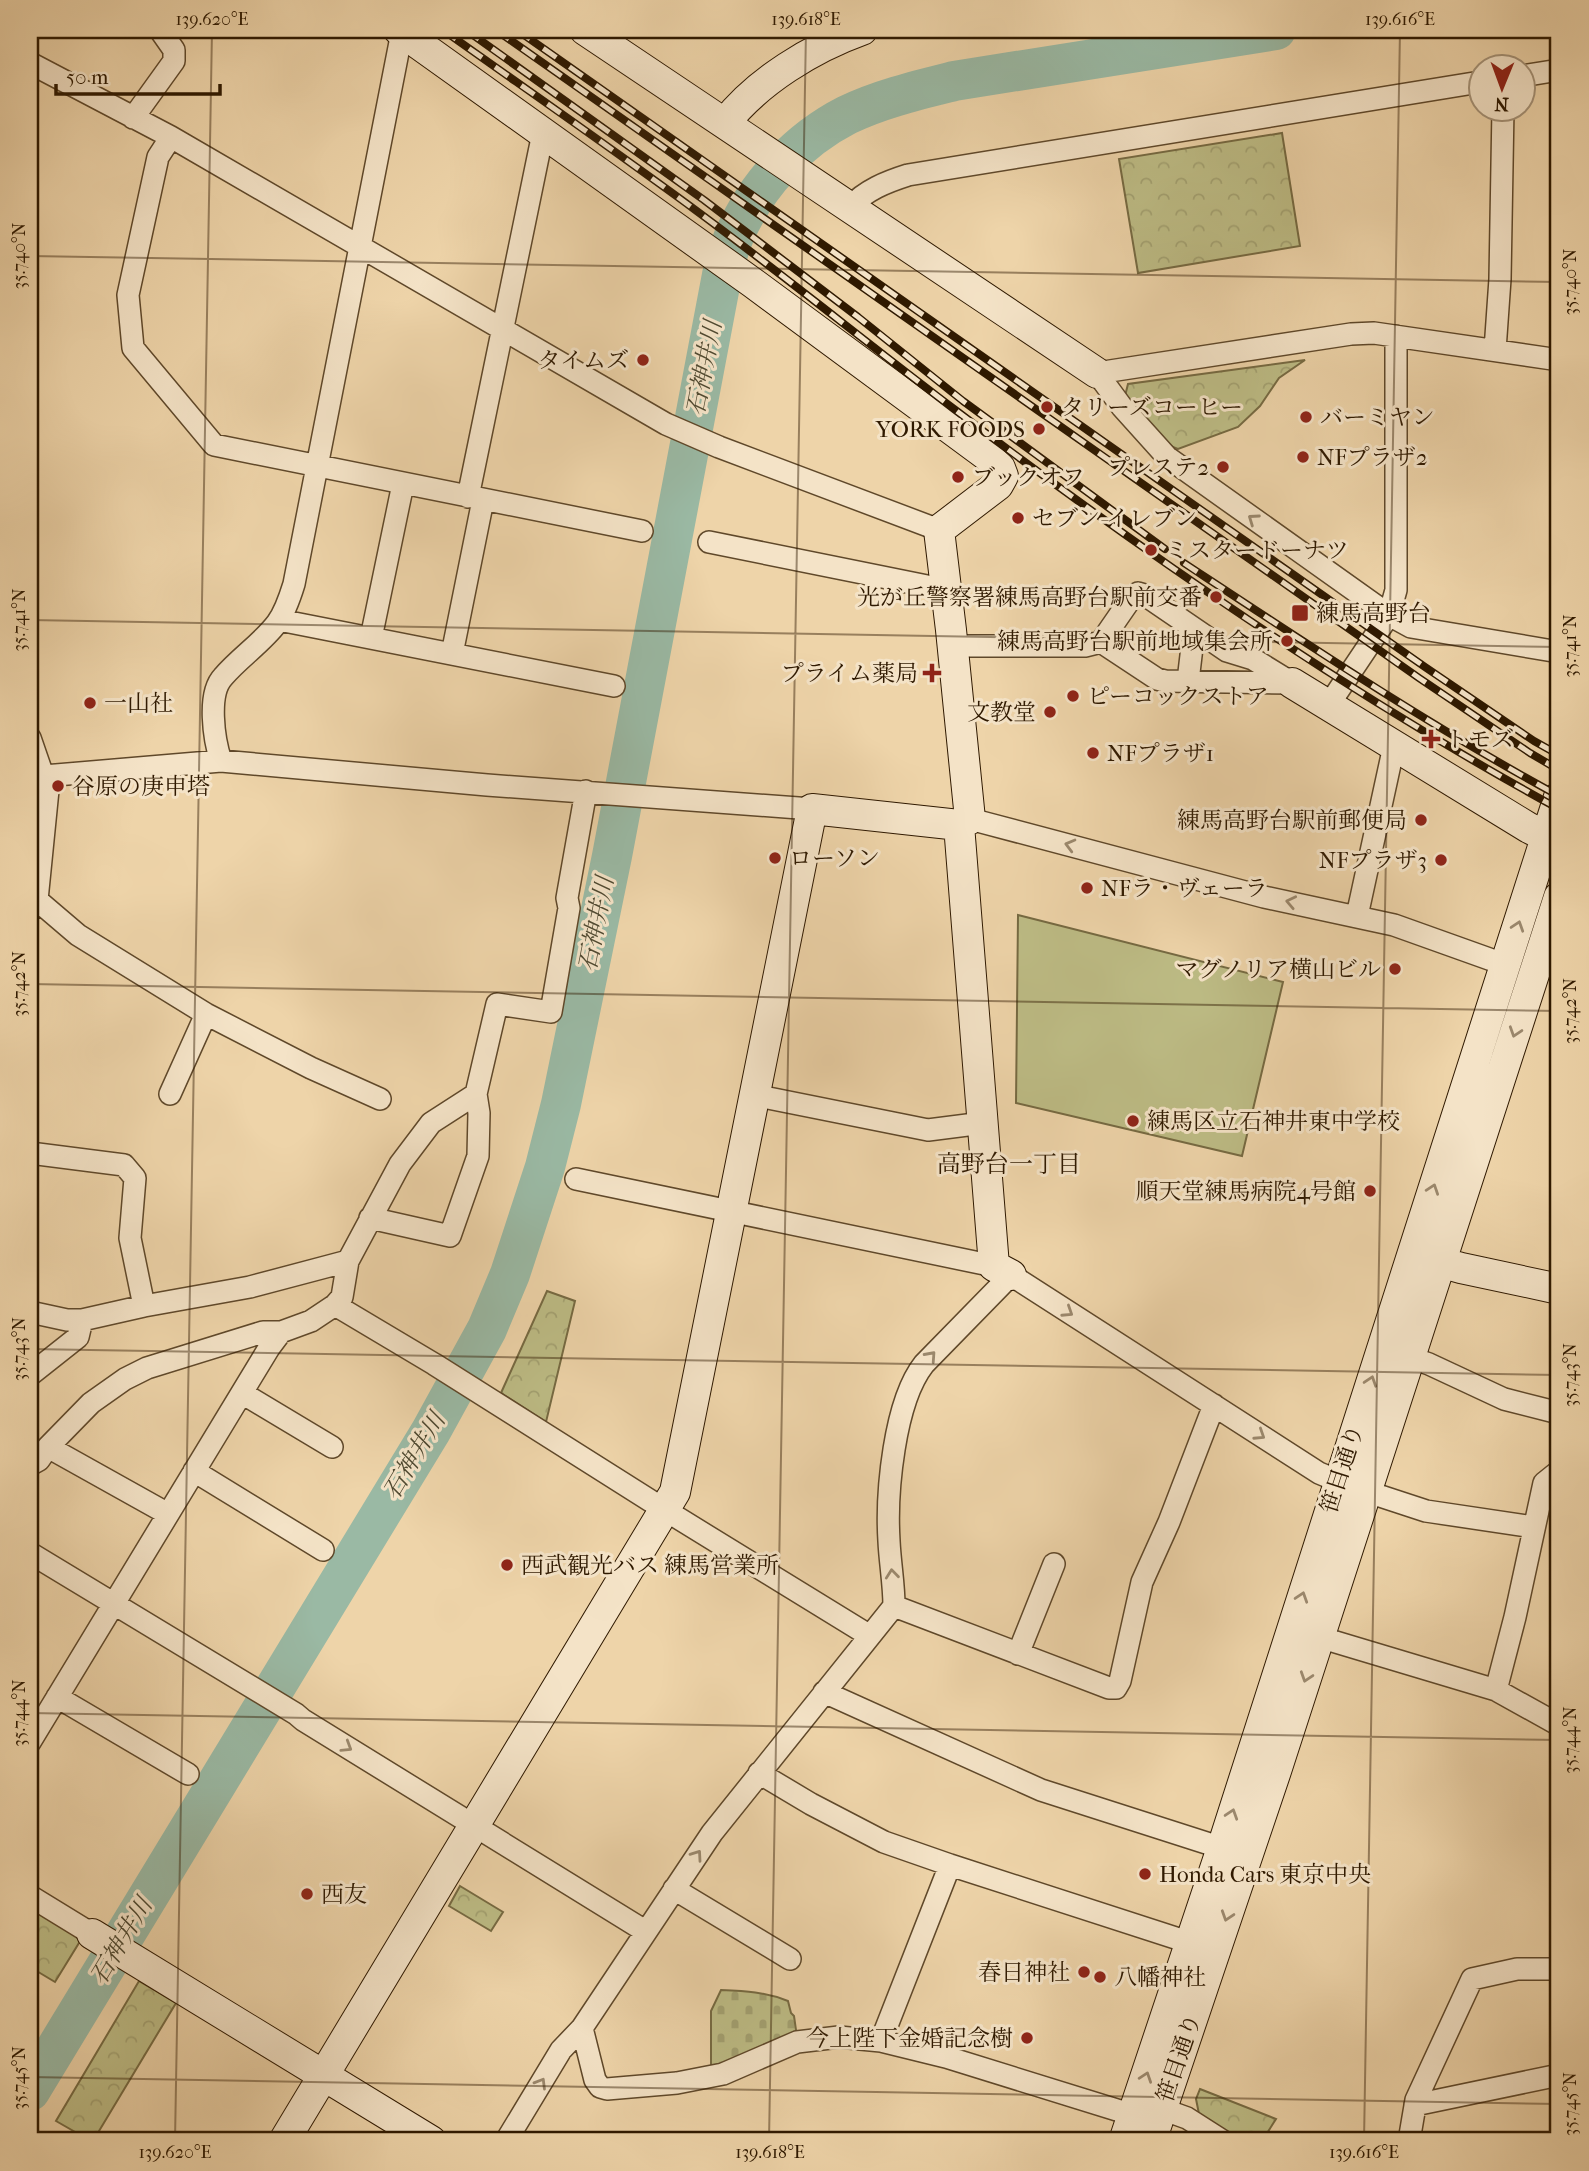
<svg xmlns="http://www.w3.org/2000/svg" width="1589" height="2171" viewBox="0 0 1589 2171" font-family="'IM FELL French Canon','Noto Serif JP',serif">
<defs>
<pattern id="forest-crowns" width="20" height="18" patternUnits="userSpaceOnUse" patternTransform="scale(1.75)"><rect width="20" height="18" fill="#bdbc85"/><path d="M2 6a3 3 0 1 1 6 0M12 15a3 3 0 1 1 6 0" fill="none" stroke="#a3a171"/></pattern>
<pattern id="cemetery-stones" width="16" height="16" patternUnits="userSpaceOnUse" patternTransform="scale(1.75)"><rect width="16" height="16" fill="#bdbc85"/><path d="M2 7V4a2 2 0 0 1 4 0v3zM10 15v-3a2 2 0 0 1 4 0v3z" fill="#a3a171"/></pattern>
</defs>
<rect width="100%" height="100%" fill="#eed4a9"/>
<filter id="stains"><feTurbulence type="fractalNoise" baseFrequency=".00286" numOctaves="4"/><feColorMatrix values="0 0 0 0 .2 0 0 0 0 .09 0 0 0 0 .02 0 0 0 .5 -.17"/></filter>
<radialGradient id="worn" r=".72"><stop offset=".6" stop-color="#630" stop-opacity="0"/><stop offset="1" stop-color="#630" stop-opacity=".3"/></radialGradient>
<!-- forest -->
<path fill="url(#forest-crowns)" stroke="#766a42" stroke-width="2" d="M1282,133L1300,246L1138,273L1119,159Z
M1305,360L1279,378L1260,406L1238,427L1178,449C1159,443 1138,411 1125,396L1128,384Z
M547,1291L575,1301L546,1422L501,1393Z
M460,1886L503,1912L491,1931L449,1906Z
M30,1907L82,1938L55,1982L30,1967Z
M139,1981L176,2003L93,2141H91L56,2121Z
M1200,2089L1276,2119L1262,2141H1240L1199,2114L1196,2099Z"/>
<!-- cemetery -->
<path fill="url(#cemetery-stones)" stroke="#766a42" stroke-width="2" d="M721,1990C745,1991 766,1992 788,2001L791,2013L794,2016L797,2037L711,2070V2011Z"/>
<!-- pitch -->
<path fill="#bdbc85" stroke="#766a42" stroke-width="2" d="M1018,915L1283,982L1242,1156L1016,1103Z"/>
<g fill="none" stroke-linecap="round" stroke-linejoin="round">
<!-- river -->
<path stroke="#9ab9a4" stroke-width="40" d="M30,2091L431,1431L487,1329L510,1274L545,1167L561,1104L612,856L722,275C726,262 729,247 735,234C757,184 798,140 847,115C880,99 918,90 954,81L1276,30"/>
<!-- street casing -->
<g stroke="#5f482a" stroke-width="24">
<path id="street" d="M30,63L171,137L666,424L719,447L939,530
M1522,76L1559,70
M133,118L174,61V50L160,30
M171,137L158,157L128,295L133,348L214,445L642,531
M850,207C866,190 886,182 908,175L1480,82
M1495,350L1500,279L1503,108
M1559,360L1374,333L1351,334L1097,373L1122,407L1167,457L1389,615L1411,627L1559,652
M468,497L543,133
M709,542L932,587H947
M1138,593L1145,595L1227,651L1253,659L1292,683L1165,681L1157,679L1101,642L1132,597Z
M279,620L614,686
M371,638L403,484
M953,646H1085L1101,642
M452,654L483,500
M1188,681L1192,647L1188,625
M1328,706L1389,615L1396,590V336
M30,738L48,790L37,900L30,911
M221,761C214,740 207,694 223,677C239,658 262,643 277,623C285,612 290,597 294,584L402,32
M44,776L221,761L487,785L812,809
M970,819L1264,897L1394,925L1506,965
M37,900L78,935L206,1014L311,1068L380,1099
M1357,916L1394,746
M170,1094L206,1014
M753,1095L928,1130L983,1123
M30,1153L124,1165L135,1178L130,1238L144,1306
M576,1179L994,1266
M370,1218L450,1236L478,1156L479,1113L476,1094L497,1004L551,1012L569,908L567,898L586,791
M335,1305L342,1297L348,1261L400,1164L431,1123L476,1094
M30,1312L67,1320H82L144,1306L250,1287L348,1261
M1409,1357L1429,1364L1504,1399L1559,1413
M30,1375L78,1337L82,1320
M242,1393L332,1447
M48,1447L168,1514
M30,1465L39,1460L48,1447L91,1403L125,1379L147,1368L263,1332H281
M194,1471L323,1550
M1365,1491L1426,1511L1534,1527
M30,1553L296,1714L303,1720L645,1931
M894,1606L1109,1688H1116L1120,1681L1142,1582L1169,1522L1214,1405
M1319,1637L1496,1690L1559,1725
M1018,1654L1054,1564
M1496,1690L1515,1617L1544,1483L1559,1471
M824,1692L1041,1790L1222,1848
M57,1697L188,1774
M30,1742L269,1348L281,1332L311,1321L335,1305L434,1364L665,1510L870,1636
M759,1773L811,1804L884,1842L950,1865L1191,1943
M674,1889L790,1959
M30,1896L92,1934
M582,2028L595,2080L600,2087L607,2089L677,2083L723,2074L797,2042L839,2037L881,2041L946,2057L1133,2115
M881,2041L950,1865
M1415,2105L1559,2075
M1162,2109L1187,2118L1223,2141
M506,2141L561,2050L582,2028L712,1833L894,1606C894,1584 890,1563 889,1541C886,1493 894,1402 924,1364L1011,1275L1319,1473L1338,1481
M1409,2141L1416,2100L1472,1979L1517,1969H1559"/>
</g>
<!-- secondary casing -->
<g stroke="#2f1900" stroke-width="32">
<path id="secondary" d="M585,30L1097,373
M725,123C758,81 812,48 862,30
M1292,683L1529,828L1559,843
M959,825L994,1266L1011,1275
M1422,1257L1461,1268L1559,1289
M92,1934L431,2141
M284,2141L675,1492L812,809L959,825L970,819L951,630L939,530L998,485L1003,476L1000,468L986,455L753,283L399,30
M1124,2141L1222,1848L1559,797
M1151,2141L1276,1771L1559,897"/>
</g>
<!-- street -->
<use href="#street" stroke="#f4e3c7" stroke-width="21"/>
<!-- secondary -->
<use href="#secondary" stroke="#f4e3c7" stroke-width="30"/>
<!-- rail casing -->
<g stroke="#2f1900" stroke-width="8">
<path id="rail" d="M443,30C526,89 611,148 694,209C782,274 867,343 954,409C1147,555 1347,693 1559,809
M466,30L704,200L858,317L963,401L1165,549
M496,30L1419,678L1530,753L1559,770
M517,30L1425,667L1534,741L1559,755
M1184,563C1307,644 1430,726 1559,796"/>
</g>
<!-- rail -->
<use href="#rail" stroke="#f4e3c7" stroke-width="5" stroke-dasharray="16" stroke-linecap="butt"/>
</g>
<!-- one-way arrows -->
<defs><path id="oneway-chevron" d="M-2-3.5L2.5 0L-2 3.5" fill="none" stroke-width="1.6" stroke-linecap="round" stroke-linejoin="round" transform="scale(1.75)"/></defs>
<g stroke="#9b886d">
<use href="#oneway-chevron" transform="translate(1253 519) rotate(-145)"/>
<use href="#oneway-chevron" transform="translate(1070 845) rotate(-165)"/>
<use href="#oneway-chevron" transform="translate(1291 902) rotate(-168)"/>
<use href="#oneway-chevron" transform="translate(1518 926) rotate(-72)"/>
<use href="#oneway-chevron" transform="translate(1515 1032) rotate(108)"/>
<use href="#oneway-chevron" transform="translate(1433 1189) rotate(-71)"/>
<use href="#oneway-chevron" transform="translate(1068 1312) rotate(33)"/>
<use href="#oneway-chevron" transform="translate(931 1356) rotate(-48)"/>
<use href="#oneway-chevron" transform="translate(1371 1381) rotate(-72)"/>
<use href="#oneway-chevron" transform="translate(1260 1435) rotate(33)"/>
<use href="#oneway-chevron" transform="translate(892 1574) rotate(-96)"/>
<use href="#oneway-chevron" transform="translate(1302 1597) rotate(-72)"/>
<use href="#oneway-chevron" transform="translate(1306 1677) rotate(108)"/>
<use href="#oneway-chevron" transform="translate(347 1747) rotate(32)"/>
<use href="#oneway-chevron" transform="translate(1232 1814) rotate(-72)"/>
<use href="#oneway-chevron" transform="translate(697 1855) rotate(-55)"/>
<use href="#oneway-chevron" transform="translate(1227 1916) rotate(108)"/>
<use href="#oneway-chevron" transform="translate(1146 2077) rotate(-71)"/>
<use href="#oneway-chevron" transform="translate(541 2083) rotate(-59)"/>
</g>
<!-- ticks -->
<path fill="none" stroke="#2f1900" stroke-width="2" stroke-opacity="0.45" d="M30,256L1559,282M30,620L1559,647M30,984L1559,1011M30,1349L1559,1375M30,1713L1559,1740M30,2077L1559,2104M175,2141L212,30M769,2141L806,30M1364,2141L1400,30"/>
<!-- markers -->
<g fill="#8f2418" stroke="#f4e3c7" stroke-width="2.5">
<circle cx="643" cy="360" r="7"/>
<circle cx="1047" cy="407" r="7"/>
<circle cx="1306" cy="417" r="7"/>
<circle cx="1039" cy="429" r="7"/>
<circle cx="1303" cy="457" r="7"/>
<circle cx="1223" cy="467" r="7"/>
<circle cx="958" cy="477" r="7"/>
<circle cx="1018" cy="518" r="7"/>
<circle cx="1151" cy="550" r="7"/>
<circle cx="1216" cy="597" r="7"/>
<rect x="1291" y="604" width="18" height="18" rx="3.5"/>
<circle cx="1287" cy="641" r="7"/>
<path d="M928.5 662.5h7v7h7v7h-7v7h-7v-7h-7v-7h7z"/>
<circle cx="1073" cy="696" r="7"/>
<circle cx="90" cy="703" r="7"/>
<circle cx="1050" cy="712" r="7"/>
<path d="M1427.5 728.5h7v7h7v7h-7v7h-7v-7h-7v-7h7z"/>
<circle cx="1093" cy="753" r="7"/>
<circle cx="58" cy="786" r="7"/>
<circle cx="1421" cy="820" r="7"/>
<circle cx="775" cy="858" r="7"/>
<circle cx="1441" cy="860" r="7"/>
<circle cx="1087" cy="888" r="7"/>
<circle cx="1395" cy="969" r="7"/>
<circle cx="1133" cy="1121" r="7"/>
<circle cx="1370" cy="1191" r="7"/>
<circle cx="507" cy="1565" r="7"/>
<circle cx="1145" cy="1874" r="7"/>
<circle cx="307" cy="1894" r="7"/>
<circle cx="1084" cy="1972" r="7"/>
<circle cx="1100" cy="1977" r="7"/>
<circle cx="1027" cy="2038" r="7"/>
</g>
<g text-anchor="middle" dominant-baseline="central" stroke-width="6" stroke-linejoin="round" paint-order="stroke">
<!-- poi labels -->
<g font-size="23" fill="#2f1900" stroke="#f4e3c7" text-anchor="start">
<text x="629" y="360" text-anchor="end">タイムズ</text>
<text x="1061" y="407">タリーズコーヒー</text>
<text x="1320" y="417">バーミヤン</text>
<text x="1025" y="429" text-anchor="end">YORK FOODS</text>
<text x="1317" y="457">NFプラザ2</text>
<text x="1209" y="467" text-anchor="end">プレステ2</text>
<text x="972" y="477">ブックオフ</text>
<text x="1032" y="518">セブン-イレブン</text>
<text x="1165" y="550">ミスタードーナツ</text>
<text x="1202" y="597" text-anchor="end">光が丘警察署練馬高野台駅前交番</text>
<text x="1316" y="613">練馬高野台</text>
<text x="1273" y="641" text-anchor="end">練馬高野台駅前地域集会所</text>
<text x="918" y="673" text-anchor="end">プライム薬局</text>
<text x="1087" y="696">ピーコックストア</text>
<text x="104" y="703">一山社</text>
<text x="1036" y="712" text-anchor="end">文教堂</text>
<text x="1445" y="739">トモズ</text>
<text x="1107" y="753">NFプラザ1</text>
<text x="72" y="786">谷原の庚申塔</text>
<text x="1407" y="820" text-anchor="end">練馬高野台駅前郵便局</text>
<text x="789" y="858">ローソン</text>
<text x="1427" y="860" text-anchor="end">NFプラザ3</text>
<text x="1101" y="888">NFラ・ヴェーラ</text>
<text x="1381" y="969" text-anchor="end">マグノリア横山ビル</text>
<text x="1147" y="1121">練馬区立石神井東中学校</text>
<text x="1356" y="1191" text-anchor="end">順天堂練馬病院4号館</text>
<text x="521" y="1565">西武観光バス 練馬営業所</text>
<text x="1159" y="1874">Honda Cars 東京中央</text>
<text x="321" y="1894">西友</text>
<text x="1070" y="1972" text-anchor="end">春日神社</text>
<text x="1114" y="1977">八幡神社</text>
<text x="1013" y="2038" text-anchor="end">今上陛下金婚記念樹</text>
</g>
<!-- street labels -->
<g font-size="23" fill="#2f1900" stroke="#f4e3c7">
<text transform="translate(1342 1469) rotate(-72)">笹目通り</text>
<text transform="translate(1179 2058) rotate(-71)">笹目通り</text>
</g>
<!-- water labels -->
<g font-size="24" font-style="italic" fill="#4f4931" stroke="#f4e3c7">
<text transform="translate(704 368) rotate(-79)">石神井川</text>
<text transform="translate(596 924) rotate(-79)">石神井川</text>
<text transform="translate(414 1456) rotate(-59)">石神井川</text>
<text transform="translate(121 1941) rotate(-59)">石神井川</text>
</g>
<!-- neighbourhood labels -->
<g font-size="24" fill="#2f1900" stroke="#f4e3c7">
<text x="1009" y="1164">高野台一丁目</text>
</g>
</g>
<!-- margin -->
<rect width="1589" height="2171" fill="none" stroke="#eed4a9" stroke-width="77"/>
<!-- north arrow -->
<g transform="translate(1502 88) rotate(181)"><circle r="33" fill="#f4e3c7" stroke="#a59277" stroke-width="2"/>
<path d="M0-5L12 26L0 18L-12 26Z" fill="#8f2418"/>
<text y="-10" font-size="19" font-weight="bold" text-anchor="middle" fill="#2f1900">N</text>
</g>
<!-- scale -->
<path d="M56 84v10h164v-10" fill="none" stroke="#2f1900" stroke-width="3.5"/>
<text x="66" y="84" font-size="21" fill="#2f1900" stroke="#f4e3c7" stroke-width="5" paint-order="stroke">50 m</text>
<rect x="38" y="38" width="1512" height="2094" fill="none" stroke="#2f1900" stroke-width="2.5"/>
<g font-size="18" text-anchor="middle" fill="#2f1900">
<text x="212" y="25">139.620°E</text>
<text x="806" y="25">139.618°E</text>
<text x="1400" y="25">139.616°E</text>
<text transform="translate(19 256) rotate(-90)" y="6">35.740°N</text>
<text transform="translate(1570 282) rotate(-90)" y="6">35.740°N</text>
<text transform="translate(19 620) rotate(-90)" y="6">35.741°N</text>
<text transform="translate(1570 646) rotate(-90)" y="6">35.741°N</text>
<text transform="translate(19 984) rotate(-90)" y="6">35.742°N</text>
<text transform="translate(1570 1011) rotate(-90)" y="6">35.742°N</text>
<text transform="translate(19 1349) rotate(-90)" y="6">35.743°N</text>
<text transform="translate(1570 1375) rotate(-90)" y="6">35.743°N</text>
<text transform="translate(19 1713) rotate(-90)" y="6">35.744°N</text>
<text transform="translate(1570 1740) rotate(-90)" y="6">35.744°N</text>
<text transform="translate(19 2078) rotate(-90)" y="6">35.745°N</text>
<text transform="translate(1570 2104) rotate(-90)" y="6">35.745°N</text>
<text x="175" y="2158">139.620°E</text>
<text x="770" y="2158">139.618°E</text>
<text x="1364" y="2158">139.616°E</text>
</g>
<rect width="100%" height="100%" filter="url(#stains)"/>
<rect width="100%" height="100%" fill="url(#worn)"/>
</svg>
